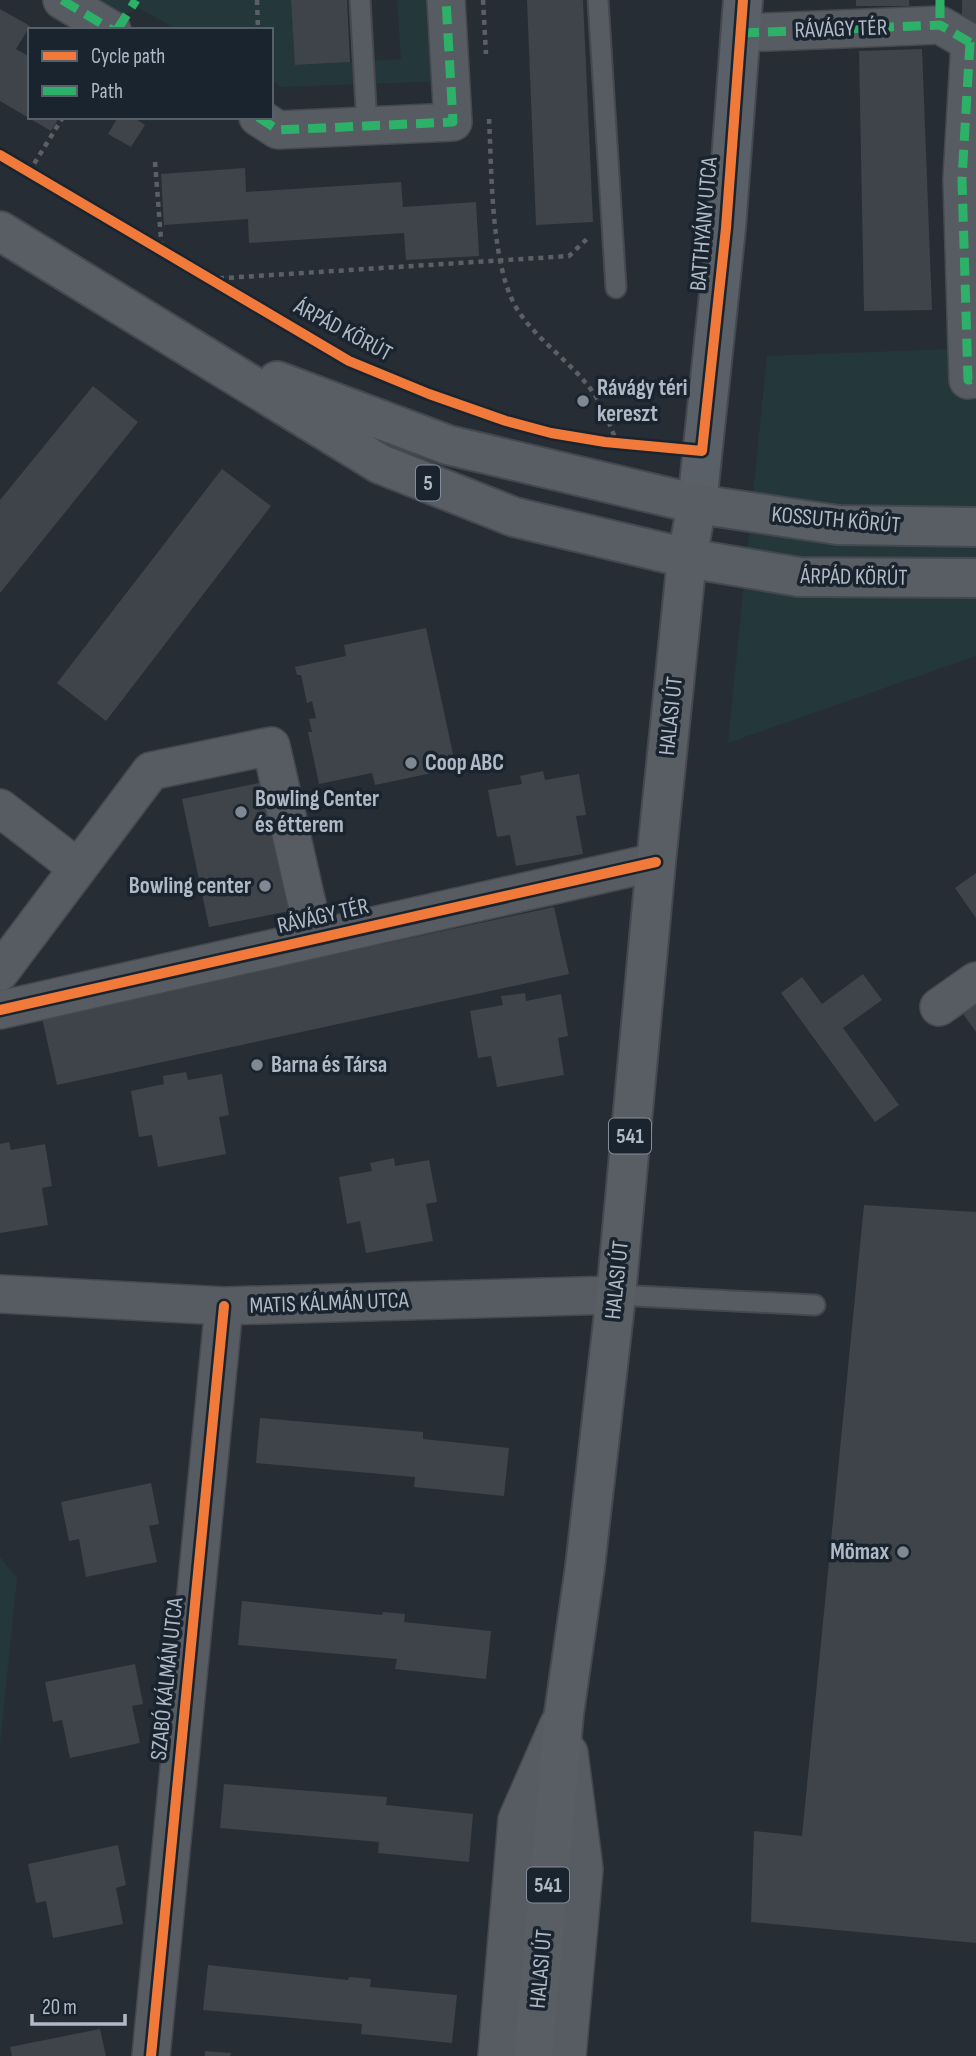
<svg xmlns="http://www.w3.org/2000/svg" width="976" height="2056" viewBox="0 0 976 2056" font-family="'Sofia Sans Condensed',sans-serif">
<rect width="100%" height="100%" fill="#272d34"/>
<!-- green -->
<path fill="#24373a" d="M88,0H291L296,65L401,59L397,0H446L450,81L282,87L271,81V30H178L139,8L119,18Z
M976,348V656L728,743L767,356Z
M0,1557L17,1578L0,1745Z"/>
<!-- building -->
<path fill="#3e444a" d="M291,0H347L350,62L295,65Z
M527,0H583L593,222L536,225Z
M856,0H909V6H856Z
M962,0H976V23H962Z
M0,9L30,26L16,49L30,57V117H59L51,131L0,101Z
M922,49L932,310L864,311L859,51Z
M118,117H133L145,125L131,147L108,134Z
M245,168L246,192L401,182L403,207L476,202L479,256L406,260L404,233L249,243L248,219L164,225L161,174Z
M93,386L138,422L0,593V500Z
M222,469L271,506L106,721L57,683Z
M426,628L456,768L375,785L372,773L319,784L308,732H312L309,719L316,718L312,701L307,703L301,675H297L295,667L346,656L344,645Z
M543,771L545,780L579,774L586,815L576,816L583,854L516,866L510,835L497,837L488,790L522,784L520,776Z
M263,782L290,911L209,927L182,799Z
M976,873V918L955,888Z
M554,907L569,974L57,1085L42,1018Z
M863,974L882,1000L843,1028L899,1105L875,1122L781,993L802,977L822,1004Z
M525,993L526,1001L561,994L568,1036L558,1038L564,1075L497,1087L491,1056L478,1058L470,1011L503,1005L501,996Z
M976,1000V1032L961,1011Z
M186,1072L188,1080L222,1074L229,1115L219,1117L226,1154L158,1167L152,1135L139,1137L131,1091L164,1084L163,1076Z
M9,1142L11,1150L45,1144L52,1186L42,1188L48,1225L0,1233V1144Z
M394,1158L395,1166L429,1160L437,1202L426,1204L433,1241L366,1253L360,1221L347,1224L339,1177L372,1171L370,1163Z
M864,1205L976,1212V1943L751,1922L754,1831L802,1836Z
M260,1418L423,1432V1439L509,1448L504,1496L414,1487L415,1477L256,1463Z
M151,1483L159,1524L149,1526L157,1562L86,1577L79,1539L69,1541L61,1502Z
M242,1601L382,1615L383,1612L405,1614L404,1622L491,1631L486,1679L395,1669L397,1659L238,1645Z
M135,1664L143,1704L132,1706L140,1743L70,1758L62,1720L53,1722L45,1682Z
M224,1784L387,1797L386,1805L473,1814L469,1862L378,1853L379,1842L220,1828Z
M118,1845L126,1885L116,1888L123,1924L53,1938L46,1901L36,1903L28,1864Z
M208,1965L348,1980L349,1977L371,1979L370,1987L457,1995L452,2043L361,2034L362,2024L203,2010Z
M100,2029L106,2056H12L10,2047Z
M205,2051L231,2053L230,2056H205Z"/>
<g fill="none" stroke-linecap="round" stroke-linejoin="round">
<!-- lane casing -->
<g stroke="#45494f" stroke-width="23">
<path id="lane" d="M360,0L367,126
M598,0L616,288
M616,1295L815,1305"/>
</g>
<!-- street casing -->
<g stroke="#45494f" stroke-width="40">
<path id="street" d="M62,0L112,30
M741,33L940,25L976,46
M970,42L962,179L968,380L976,379
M258,117L278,130L453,122L446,0
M0,808L78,868
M0,972L151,771L271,746L315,939
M939,1007L976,981
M0,1010L656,862
M0,1294L224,1306L616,1295
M151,2056L224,1306
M497,2056L517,1820L559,1724
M567,2056L584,1869L569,1753"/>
</g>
<!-- secondary casing -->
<g stroke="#45494f" stroke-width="42">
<path id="secondary" d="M697,504L726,228L743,0"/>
</g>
<!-- primary casing -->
<g stroke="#444951" stroke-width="42">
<path id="primary" d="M0,231L380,464L514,517L687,558L799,577L976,578
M277,381L448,445L697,504L838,525L976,527
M533,2056L564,1713L585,1567L616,1295L656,862L687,558L697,504"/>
</g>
<!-- path -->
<path stroke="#5a6066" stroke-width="4.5" stroke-dasharray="5 5" stroke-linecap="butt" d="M257,0L258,30
M483,0L486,54
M489,119C492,170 490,270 519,312C537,339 564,357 585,382C600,399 609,422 617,443
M155,162L162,252
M29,172L63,117
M209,279L569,256L589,237"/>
<!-- lane -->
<use href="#lane" stroke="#575b62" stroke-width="19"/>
<!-- street -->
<use href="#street" stroke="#575b62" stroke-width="37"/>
<!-- secondary -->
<use href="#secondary" stroke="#5a6068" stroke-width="38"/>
<!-- primary -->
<use href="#primary" stroke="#595e64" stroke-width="38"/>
<!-- quiet -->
<path stroke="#2db169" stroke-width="9" stroke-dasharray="18 9" stroke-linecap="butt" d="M62,0L112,30
M940,0V25
M117,30L136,0
M741,33L940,25L976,46
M970,42L962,179L968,380L976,379
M258,117L278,130L453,122L446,0"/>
<!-- cycleway casing -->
<g stroke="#1a242f" stroke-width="15">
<path id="cycleway" d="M0,155L349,361L429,394L506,421L551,433L605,442L702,451L726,228L743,0
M0,1010L656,862
M151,2056L224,1306"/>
</g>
<!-- cycleway -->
<use href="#cycleway" stroke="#f17a3a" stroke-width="10"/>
</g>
<!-- markers -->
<g fill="#808893" stroke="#1a242f" stroke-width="2.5">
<circle cx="583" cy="401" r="7"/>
<circle cx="411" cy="763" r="7"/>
<circle cx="241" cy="812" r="7"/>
<circle cx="265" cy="886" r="7"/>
<circle cx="257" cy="1065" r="7"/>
<circle cx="903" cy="1552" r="7"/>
</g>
<g text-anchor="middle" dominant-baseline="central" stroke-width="7" stroke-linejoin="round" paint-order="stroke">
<!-- shield labels -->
<g fill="#1a242f" stroke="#838c99" stroke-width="2">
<rect x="416" y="465.5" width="24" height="35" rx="5"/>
<rect x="609" y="1118.5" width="42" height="35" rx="5"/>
<rect x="527" y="1867.5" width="42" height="35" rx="5"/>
</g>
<g font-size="21" font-weight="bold" fill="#b0b9c6">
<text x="428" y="483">5</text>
<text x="630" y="1136">541</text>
<text x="548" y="1885">541</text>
</g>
<!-- street labels -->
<g font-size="23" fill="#b0b9c6" stroke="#1a242f">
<text transform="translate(841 29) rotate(-2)">RÁVÁGY TÉR</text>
<text transform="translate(704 224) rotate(-85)">BATTHYÁNY UTCA</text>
<text transform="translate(343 330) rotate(28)">ÁRPÁD KÖRÚT</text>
<text transform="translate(836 520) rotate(5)">KOSSUTH KÖRÚT</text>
<text transform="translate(854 577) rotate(1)">ÁRPÁD KÖRÚT</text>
<text transform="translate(671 716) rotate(-84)">HALASI ÚT</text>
<text transform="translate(323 916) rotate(-13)">RÁVÁGY TÉR</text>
<text transform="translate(617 1280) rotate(-84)">HALASI ÚT</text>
<text transform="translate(329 1303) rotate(-2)">MATIS KÁLMÁN UTCA</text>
<text transform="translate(167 1679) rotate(-84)">SZABÓ KÁLMÁN UTCA</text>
<text transform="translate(541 1969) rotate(-85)">HALASI ÚT</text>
</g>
<!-- poi labels -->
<g font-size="23" font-weight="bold" fill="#b0b9c6" stroke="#1a242f" text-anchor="start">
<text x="597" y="388">Rávágy téri<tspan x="597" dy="26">kereszt</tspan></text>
<text x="425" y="763">Coop ABC</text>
<text x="255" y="799">Bowling Center<tspan x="255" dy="26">és étterem</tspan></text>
<text x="251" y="886" text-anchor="end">Bowling center</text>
<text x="271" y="1065">Barna és Társa</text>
<text x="889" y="1552" text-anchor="end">Mömax</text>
</g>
</g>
<!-- legend -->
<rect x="28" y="28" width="245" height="91" fill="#1a242f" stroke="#56606b" stroke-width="2"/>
<rect x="42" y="51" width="35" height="10" fill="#f17a3a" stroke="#56606b" stroke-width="2"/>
<text x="91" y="63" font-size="21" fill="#b0b9c6">Cycle path</text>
<rect x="42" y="86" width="35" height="10" fill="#2db169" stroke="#56606b" stroke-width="2"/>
<text x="91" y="98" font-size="21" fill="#b0b9c6">Path</text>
<!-- scale -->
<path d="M32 2014v10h93v-10" fill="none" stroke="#b0b9c6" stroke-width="3.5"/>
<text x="42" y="2014" font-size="21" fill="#b0b9c6" stroke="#1a242f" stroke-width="5" paint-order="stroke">20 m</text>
</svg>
